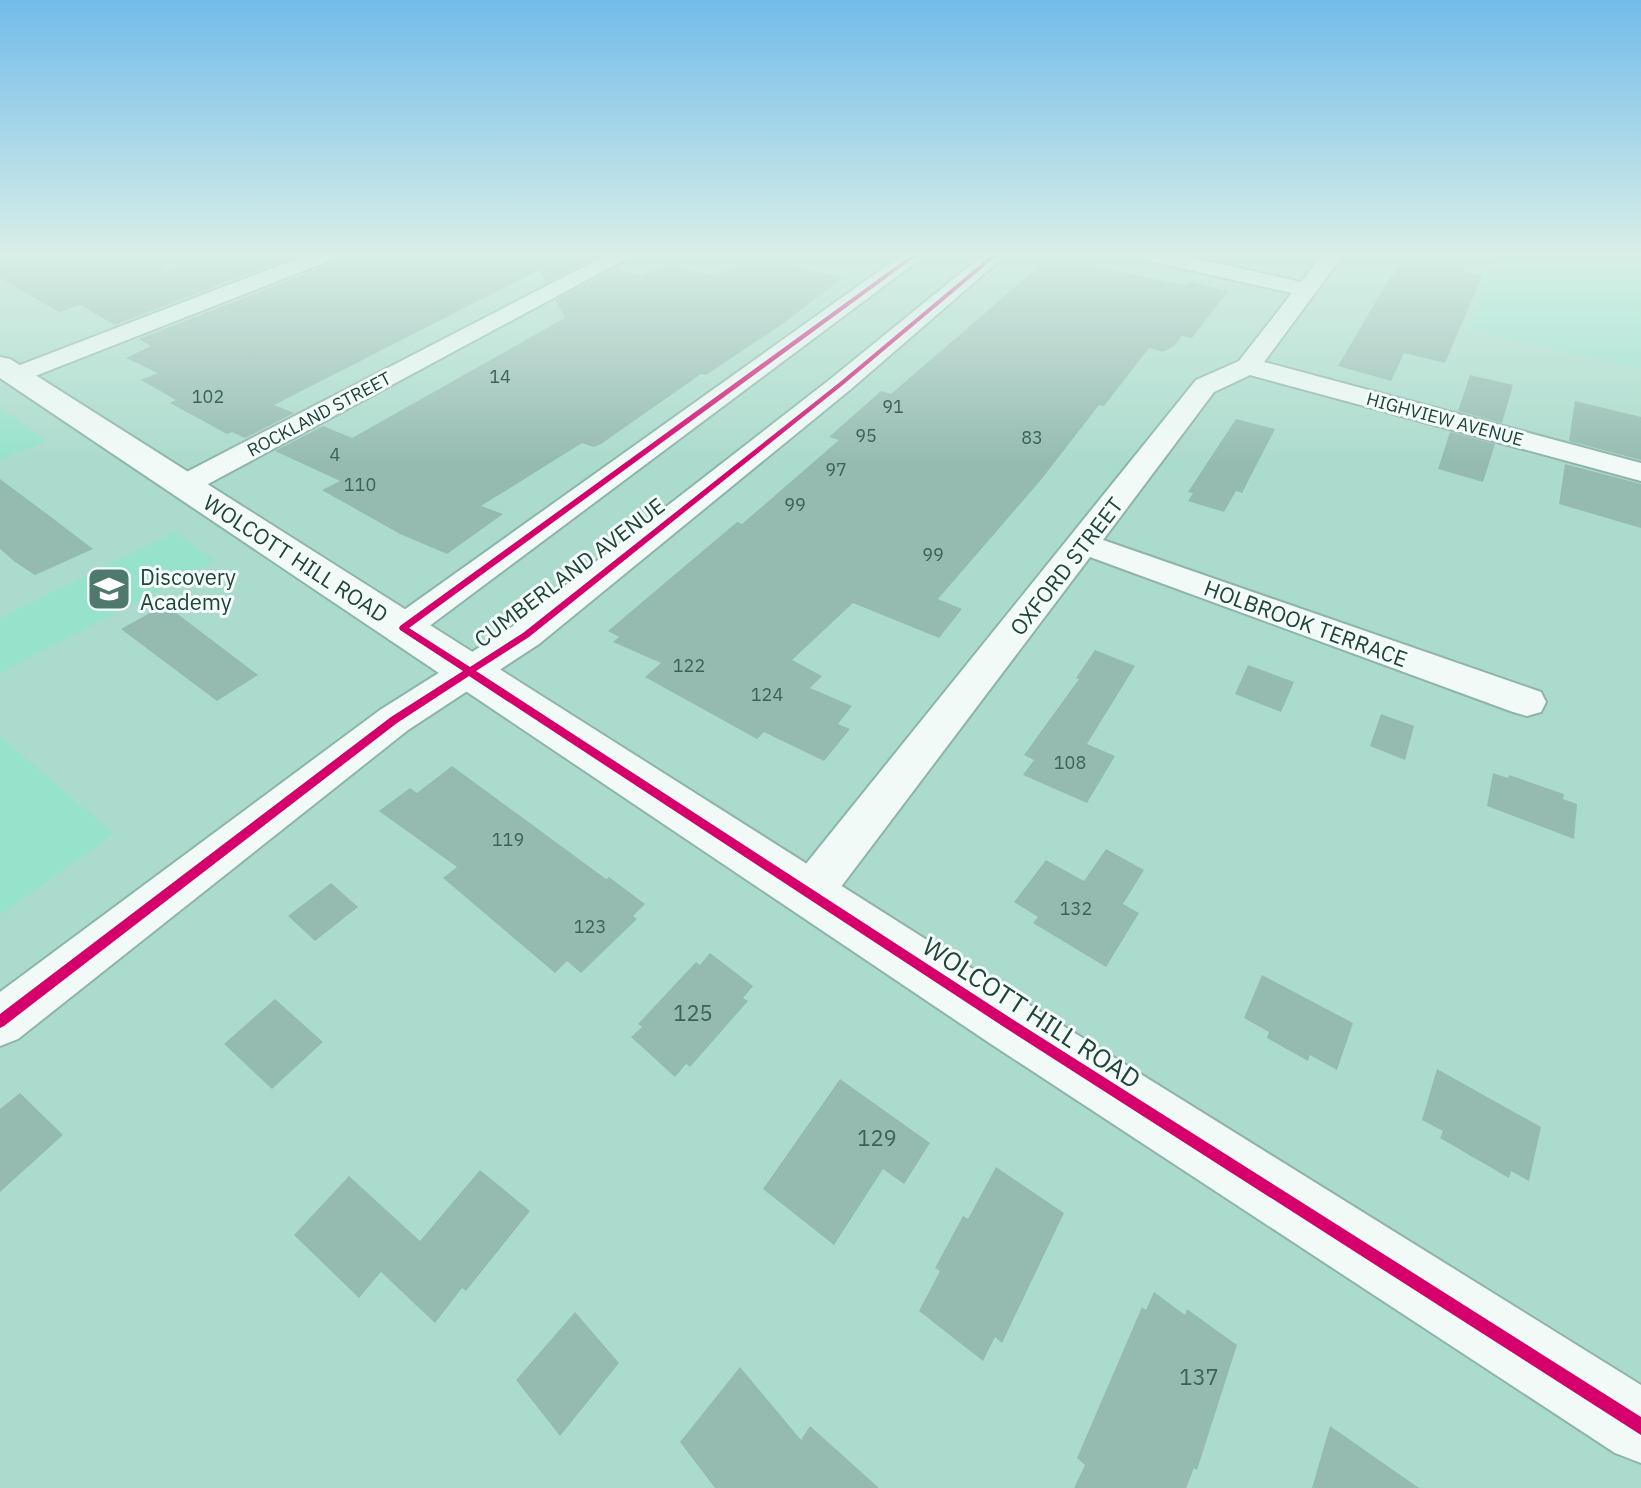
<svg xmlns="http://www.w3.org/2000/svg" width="1641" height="1488" viewBox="0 0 1641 1488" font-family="'IBM Plex Sans',sans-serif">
<rect width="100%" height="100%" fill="#abdbcc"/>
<!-- built -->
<path fill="#96e2cb" d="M1497,254H1641V369L1469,329Z
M0,408L47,441L0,460Z
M175,532L215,561L0,673V618Z
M0,736L114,834L0,915Z"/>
<!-- building -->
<path fill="#95bbb0" d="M0,254H162L165,271L215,254H299L115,325L80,305L59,312L0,278Z
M342,254H568L565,256L587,262L546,283L539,270L274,405L294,413L245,438L232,432L227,434L170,403L176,400L141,380L158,373L126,358L151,346L139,339L337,261Z
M1408,254H1461L1457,261L1467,263L1463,272L1482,276L1445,363L1404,353L1391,381L1338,366L1392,274L1394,275Z
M751,255L842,278L784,323L706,375L701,374L601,444L594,447L582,443L481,506L503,514L447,554L400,534L322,490L340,481L275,451L323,426L352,438L565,318L555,300L614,269L640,276L669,264L716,277Z
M1051,256L1177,284L1186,285L1190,282L1228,291L1192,338L1182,336L1174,346L1163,352L1149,348L1104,406L1099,405L1040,481L938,599L962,609L939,638L853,603L792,660L822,676L810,688L852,706L838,724L850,729L824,761L764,732L757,739L645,677L661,663L613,642L619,637L608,631L737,522L742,524L839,440L829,437L881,391L891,394Z
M1470,375L1513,385L1502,423L1458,411Z
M1575,401L1641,417V460L1569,441Z
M1236,419L1275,429L1242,493L1236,491L1224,512L1188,501L1193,493L1188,492Z
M1450,432L1495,444L1483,482L1438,469Z
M1565,464L1641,484V528L1559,504Z
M0,479L51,517L93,549L35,575L15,562L0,549Z
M157,609L163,613L171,609L258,675L217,701L121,629Z
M1095,650L1135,666L1087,744L1115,756L1087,803L1023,775L1034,760L1024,755L1079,679L1076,678Z
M1248,665L1294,682L1281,712L1235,694Z
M1381,714L1414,726L1405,760L1370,746Z
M452,766L606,879L609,877L645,904L633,916L637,919L581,973L567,961L555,973L443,878L457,867L379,811L410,788L417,793Z
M1493,773L1508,778L1509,775L1564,794L1563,799L1577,804L1574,839L1487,806Z
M1106,849L1144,870L1123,904L1139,913L1106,967L1033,923L1038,917L1014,902L1046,860L1084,881Z
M331,883L358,907L315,941L288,916Z
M710,953L753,986L743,998L748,1001L690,1067L686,1064L675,1077L631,1037L642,1027L638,1024L696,962L700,965Z
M1262,975L1353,1023L1337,1070L1310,1055L1308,1061L1267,1038L1269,1032L1244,1018Z
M275,999L323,1042L272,1089L224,1044Z
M1437,1069L1541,1127L1529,1181L1511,1171L1509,1178L1440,1138L1443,1131L1422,1120Z
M840,1079L930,1143L904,1184L883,1169L834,1245L763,1189Z
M20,1093L63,1135L0,1192V1109Z
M996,1167L1064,1213L1002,1343L995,1337L983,1361L919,1311L940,1271L935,1268L963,1216L968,1219Z
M480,1170L530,1211L466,1291L462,1288L435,1323L381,1272L359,1298L294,1235L349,1176L420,1241Z
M1154,1292L1185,1315L1187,1309L1237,1345L1197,1470L1194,1468L1186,1488H1074L1085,1465L1077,1458L1142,1307L1146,1310Z
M575,1312L619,1363L560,1436L516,1380Z
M740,1367L801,1440L810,1426L879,1488H715L680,1442Z
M1330,1426L1419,1488H1312Z"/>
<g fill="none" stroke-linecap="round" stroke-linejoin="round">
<!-- street casing -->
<g stroke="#8eb4a9" stroke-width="4">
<path id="street" d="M309,254H339L336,258L25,380H7L3,375L7,370Z
M608,254H635L195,491L184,494L173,491L169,485L173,479Z
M903,254H927L416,636L403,640L390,636L385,628L390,620Z
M984,254H1007L851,389L539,644L408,730L18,1039L0,1046V992L380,710L513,626L833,377Z
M1134,254H1175L1301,282L1323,254H1344L1264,362L1641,463V481L1250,375L1214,392L1103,540L1541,692L1546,702L1541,712L1527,716L1513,712L1090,557L825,908L809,914L793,908L786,894L793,880L1196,380L1239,361L1292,293L1144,260Z"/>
</g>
<!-- secondary casing -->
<g stroke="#8eb4a9" stroke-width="4">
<path id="secondary" d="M0,357L10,359L1028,1004L1641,1385V1463L1615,1453L988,1042L0,378Z"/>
</g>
<!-- street -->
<use href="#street" fill="#f2faf7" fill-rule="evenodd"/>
<!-- secondary -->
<use href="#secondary" fill="#f2faf7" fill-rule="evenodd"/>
<!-- cycleway casing -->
<g stroke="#f5fdfa" stroke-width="5">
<path id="cycleway" d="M913,254H919L409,628L470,667L523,633L840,382L993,254H999L844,384L529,637L476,671L1012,1019L1641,1417V1435L1004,1027L469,676L397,723L4,1026L0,1028V1014L391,717L463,671L400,630L399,628L400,626Z"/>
</g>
<!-- cycleway -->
<use href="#cycleway" fill="#d6006c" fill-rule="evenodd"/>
</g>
<!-- sky -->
<linearGradient id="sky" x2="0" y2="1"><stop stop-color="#72bcea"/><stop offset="0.55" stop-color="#d9efe8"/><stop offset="1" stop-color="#d9efe8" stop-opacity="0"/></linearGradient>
<rect width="1641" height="463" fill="url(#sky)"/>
<!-- icons -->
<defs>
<g id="school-square" transform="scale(2.3)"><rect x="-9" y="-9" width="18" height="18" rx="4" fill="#50796d" stroke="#f5fdfa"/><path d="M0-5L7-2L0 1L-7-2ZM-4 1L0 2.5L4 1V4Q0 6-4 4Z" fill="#fff"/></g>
</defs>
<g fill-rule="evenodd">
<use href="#school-square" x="109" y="589"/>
</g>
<g text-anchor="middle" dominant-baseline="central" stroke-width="6" stroke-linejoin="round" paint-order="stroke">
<!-- number labels -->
<g font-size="18" fill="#3c6258">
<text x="500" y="376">14</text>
<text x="208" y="396">102</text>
<text x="893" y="406">91</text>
<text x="866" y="435">95</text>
<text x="1032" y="437">83</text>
<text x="335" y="454">4</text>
<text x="836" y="469">97</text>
<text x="360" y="484">110</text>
<text x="795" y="504">99</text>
<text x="933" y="554">99</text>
<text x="689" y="665">122</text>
<text x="767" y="694">124</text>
<text x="1070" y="762">108</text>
<text x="508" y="839">119</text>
<text x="1076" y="908">132</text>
<text x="590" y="926">123</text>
</g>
<!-- far-street labels -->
<g font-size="18" fill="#1f443a" stroke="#f5fdfa">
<text transform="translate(319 414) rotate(-28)">ROCKLAND STREET</text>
<text transform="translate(1445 419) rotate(15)">HIGHVIEW AVENUE</text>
</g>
<!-- street labels -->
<g font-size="22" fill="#1f443a" stroke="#f5fdfa">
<text transform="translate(296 558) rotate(33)">WOLCOTT HILL ROAD</text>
<text transform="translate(1066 566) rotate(-52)">OXFORD STREET</text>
<text transform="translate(569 572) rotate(-37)">CUMBERLAND AVENUE</text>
<text transform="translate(1306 623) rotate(20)">HOLBROOK TERRACE</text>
</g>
<!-- poi labels -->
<g font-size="22" fill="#1f443a" stroke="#f5fdfa" text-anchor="start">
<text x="140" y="576">Discovery<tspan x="140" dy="25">Academy</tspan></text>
</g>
<!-- near-number labels -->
<g font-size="22" fill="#3c6258">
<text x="693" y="1012">125</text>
<text x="877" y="1137">129</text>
<text x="1199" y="1376">137</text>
</g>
<!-- near-street labels -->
<g font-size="26" fill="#1f443a" stroke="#f5fdfa">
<text transform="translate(1032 1012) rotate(33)">WOLCOTT HILL ROAD</text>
</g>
</g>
</svg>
